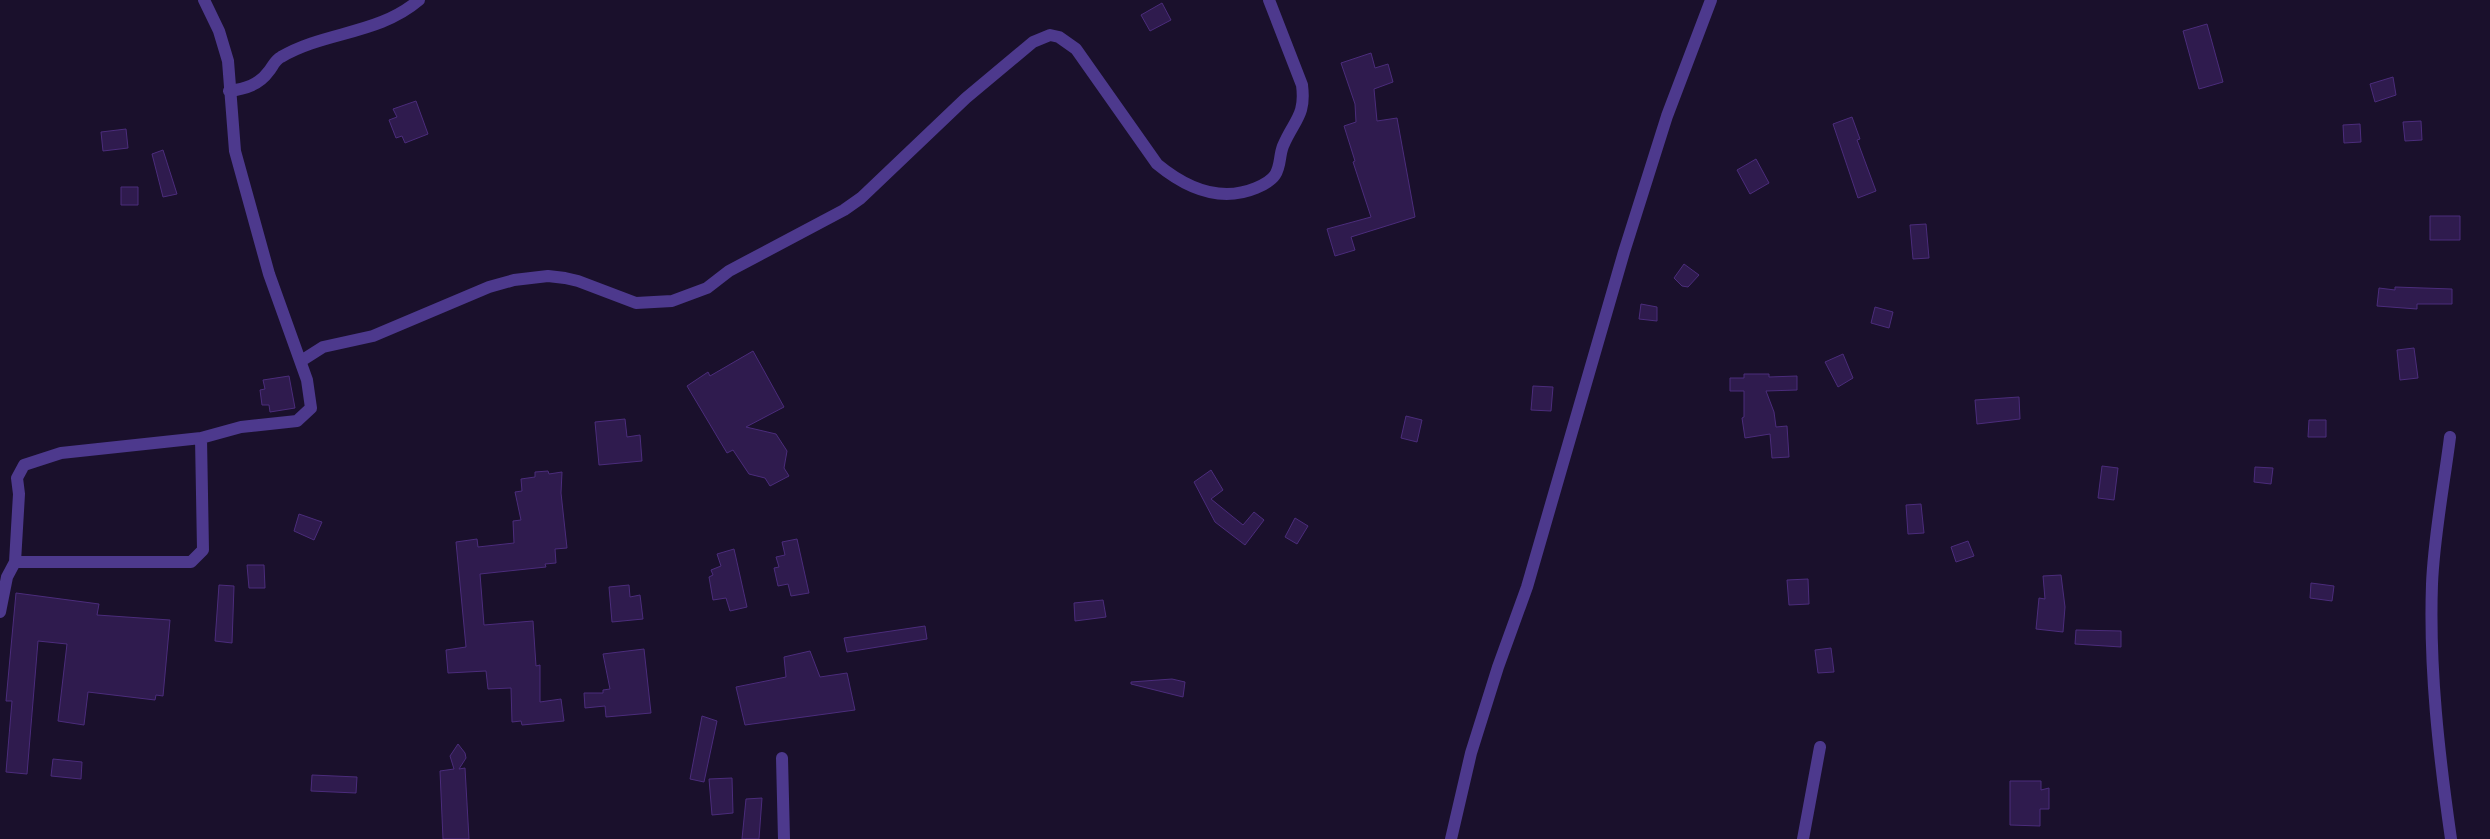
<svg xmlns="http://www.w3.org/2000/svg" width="2490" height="839" viewBox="0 0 2490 839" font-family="Roboto,sans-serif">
<rect width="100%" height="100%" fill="#1a102c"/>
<!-- building -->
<path fill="#2f1b4e" stroke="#4b2c7b" d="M1162,3L1171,20L1150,31L1141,15Z
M2207,24L2223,82L2199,89L2183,31Z
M1371,53L1375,68L1388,64L1393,82L1374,89L1377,121L1397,118L1415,217L1351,237L1355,250L1335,256L1327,229L1371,217L1353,162L1355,161L1344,126L1356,122L1355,104L1341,63Z
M2393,77L2396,95L2375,102L2370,84Z
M416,101L428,134L405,143L402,136L396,138L389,120L397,117L393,109Z
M1852,117L1860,139L1857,140L1876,191L1858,198L1833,124Z
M2421,121L2422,140L2405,141L2403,122Z
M2360,124L2361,142L2344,143L2343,125Z
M126,129L128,148L103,151L101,132Z
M163,150L177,194L163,197L152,154Z
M1756,159L1769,183L1750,194L1737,170Z
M121,187H138V205H121Z
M2430,216H2460V240H2430Z
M1926,224L1929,258L1913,259L1910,225Z
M1684,264L1699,275L1688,287L1682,286L1674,278Z
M2395,287L2452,289V304H2417V309L2377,306L2379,288L2395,290Z
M1641,304L1657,307V321L1639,319Z
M1875,307L1893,312L1889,328L1871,323Z
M2414,348L2418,378L2400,380L2397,350Z
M753,351L784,407L746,427L776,434L787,451L784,468L789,476L770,486L765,478L749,474L733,450L727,453L687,386L708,372L710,376Z
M1843,354L1853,378L1838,387L1825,362Z
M1744,374H1769V377L1797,376V390L1766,391L1774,412L1776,427L1787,426L1789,457L1772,458L1770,434L1745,438L1742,418L1744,417V391H1730V378H1744Z
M289,376L295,408L270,412L269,405H262L260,390L265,389L263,380Z
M1533,386L1553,387L1551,411L1531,410Z
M2019,397L2020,419L1977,424L1975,400Z
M1406,416L1422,420L1417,442L1401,438Z
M625,419L627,437L640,435L642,461L599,465L595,422Z
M2309,420H2326V437H2308Z
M2102,466L2118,468L2114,500L2098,498Z
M2255,467L2273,468L2271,484L2254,482Z
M1211,470L1223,490L1211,499L1243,525L1254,512L1264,520L1245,545L1215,522L1194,482Z
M548,471L549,474L562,472L561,493L567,548L555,549L556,563L545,564L546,567L480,574L484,625L533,621L536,666L540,665V702L561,699L564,721L522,725L521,721L512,722L511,688L488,689L486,671L448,673L446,650L466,647L456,542L477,539L478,547L514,543L513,521L521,520L515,492L522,491L521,479L535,477V472Z
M1921,504L1924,533L1908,534L1906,505Z
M299,514L322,522L314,540L294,531Z
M1295,518L1308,526L1297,544L1285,537Z
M797,539L809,593L791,596L788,584L778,586L774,568L779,567L776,557L785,555L782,542Z
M1968,541L1974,556L1956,562L1951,547Z
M734,549L747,607L730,611L726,598L713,600L709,577L713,575L711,570L721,566L717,554Z
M247,565H264L265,588H249Z
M2061,575L2065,607L2063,632L2036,629L2039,598L2045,599L2043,576Z
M1808,579L1809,604L1789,605L1787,580Z
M2311,583L2334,586L2332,601L2310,598Z
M219,585L234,586L232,643L215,641Z
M629,585L630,597L640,595L643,619L612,622L609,587Z
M16,593L99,604L97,615L170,620L163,696L156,695L155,700L88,692L84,725L58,721L67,644L38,641L27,774L6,772L12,701H6Z
M1103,600L1106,617L1075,621L1074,603Z
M925,626L927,639L847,652L844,638Z
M2076,630L2121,631V647L2075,644Z
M1831,648L1834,672L1818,673L1815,650Z
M644,649L651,713L606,717L605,706L585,708L584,693H603V690L610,689L603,654Z
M810,651L820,677L847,673L855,710L745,725L736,687L786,677L784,657Z
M1172,679L1185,682L1183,697L1131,684V682Z
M702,716L717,721L704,782L690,779Z
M458,744L465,753L466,758L459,769L465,768L469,839H443L440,771L454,769L450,756Z
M53,759L82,762L81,779L51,776Z
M312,775L357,777L356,793L311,791Z
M732,778L733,813L712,815L709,779Z
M2010,781H2041V790L2049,788V809H2040V826L2010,825Z
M762,798L759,839H742L746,799Z"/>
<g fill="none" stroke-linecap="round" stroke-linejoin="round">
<!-- minor -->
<path stroke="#4d398d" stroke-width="12" d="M229,91C245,89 259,85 269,71C273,66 275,60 281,57C325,31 378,35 419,0
M301,361L323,347L373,336L489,287L514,280L548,276L565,278L578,281L636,303L672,301L707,288L729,271L844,210L861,198L966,98L1033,42L1050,35L1059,37L1076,49L1157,164C1186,188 1220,203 1256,188C1263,185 1271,181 1275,175C1281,166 1279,156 1283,146C1294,120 1306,116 1302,85L1269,0
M2450,437C2444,485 2434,535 2432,584C2429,669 2439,755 2451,839
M15,562H191L203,550L201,438
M0,612L7,577L15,562L19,494L17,478L24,465L61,453L201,438L241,427L297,421L311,408L307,380L269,274L235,151L228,61L219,31L204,0
M782,758L784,839
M1451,839L1471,753L1498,667L1527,587L1624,252L1667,116L1711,0
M1803,839L1820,747"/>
</g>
</svg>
